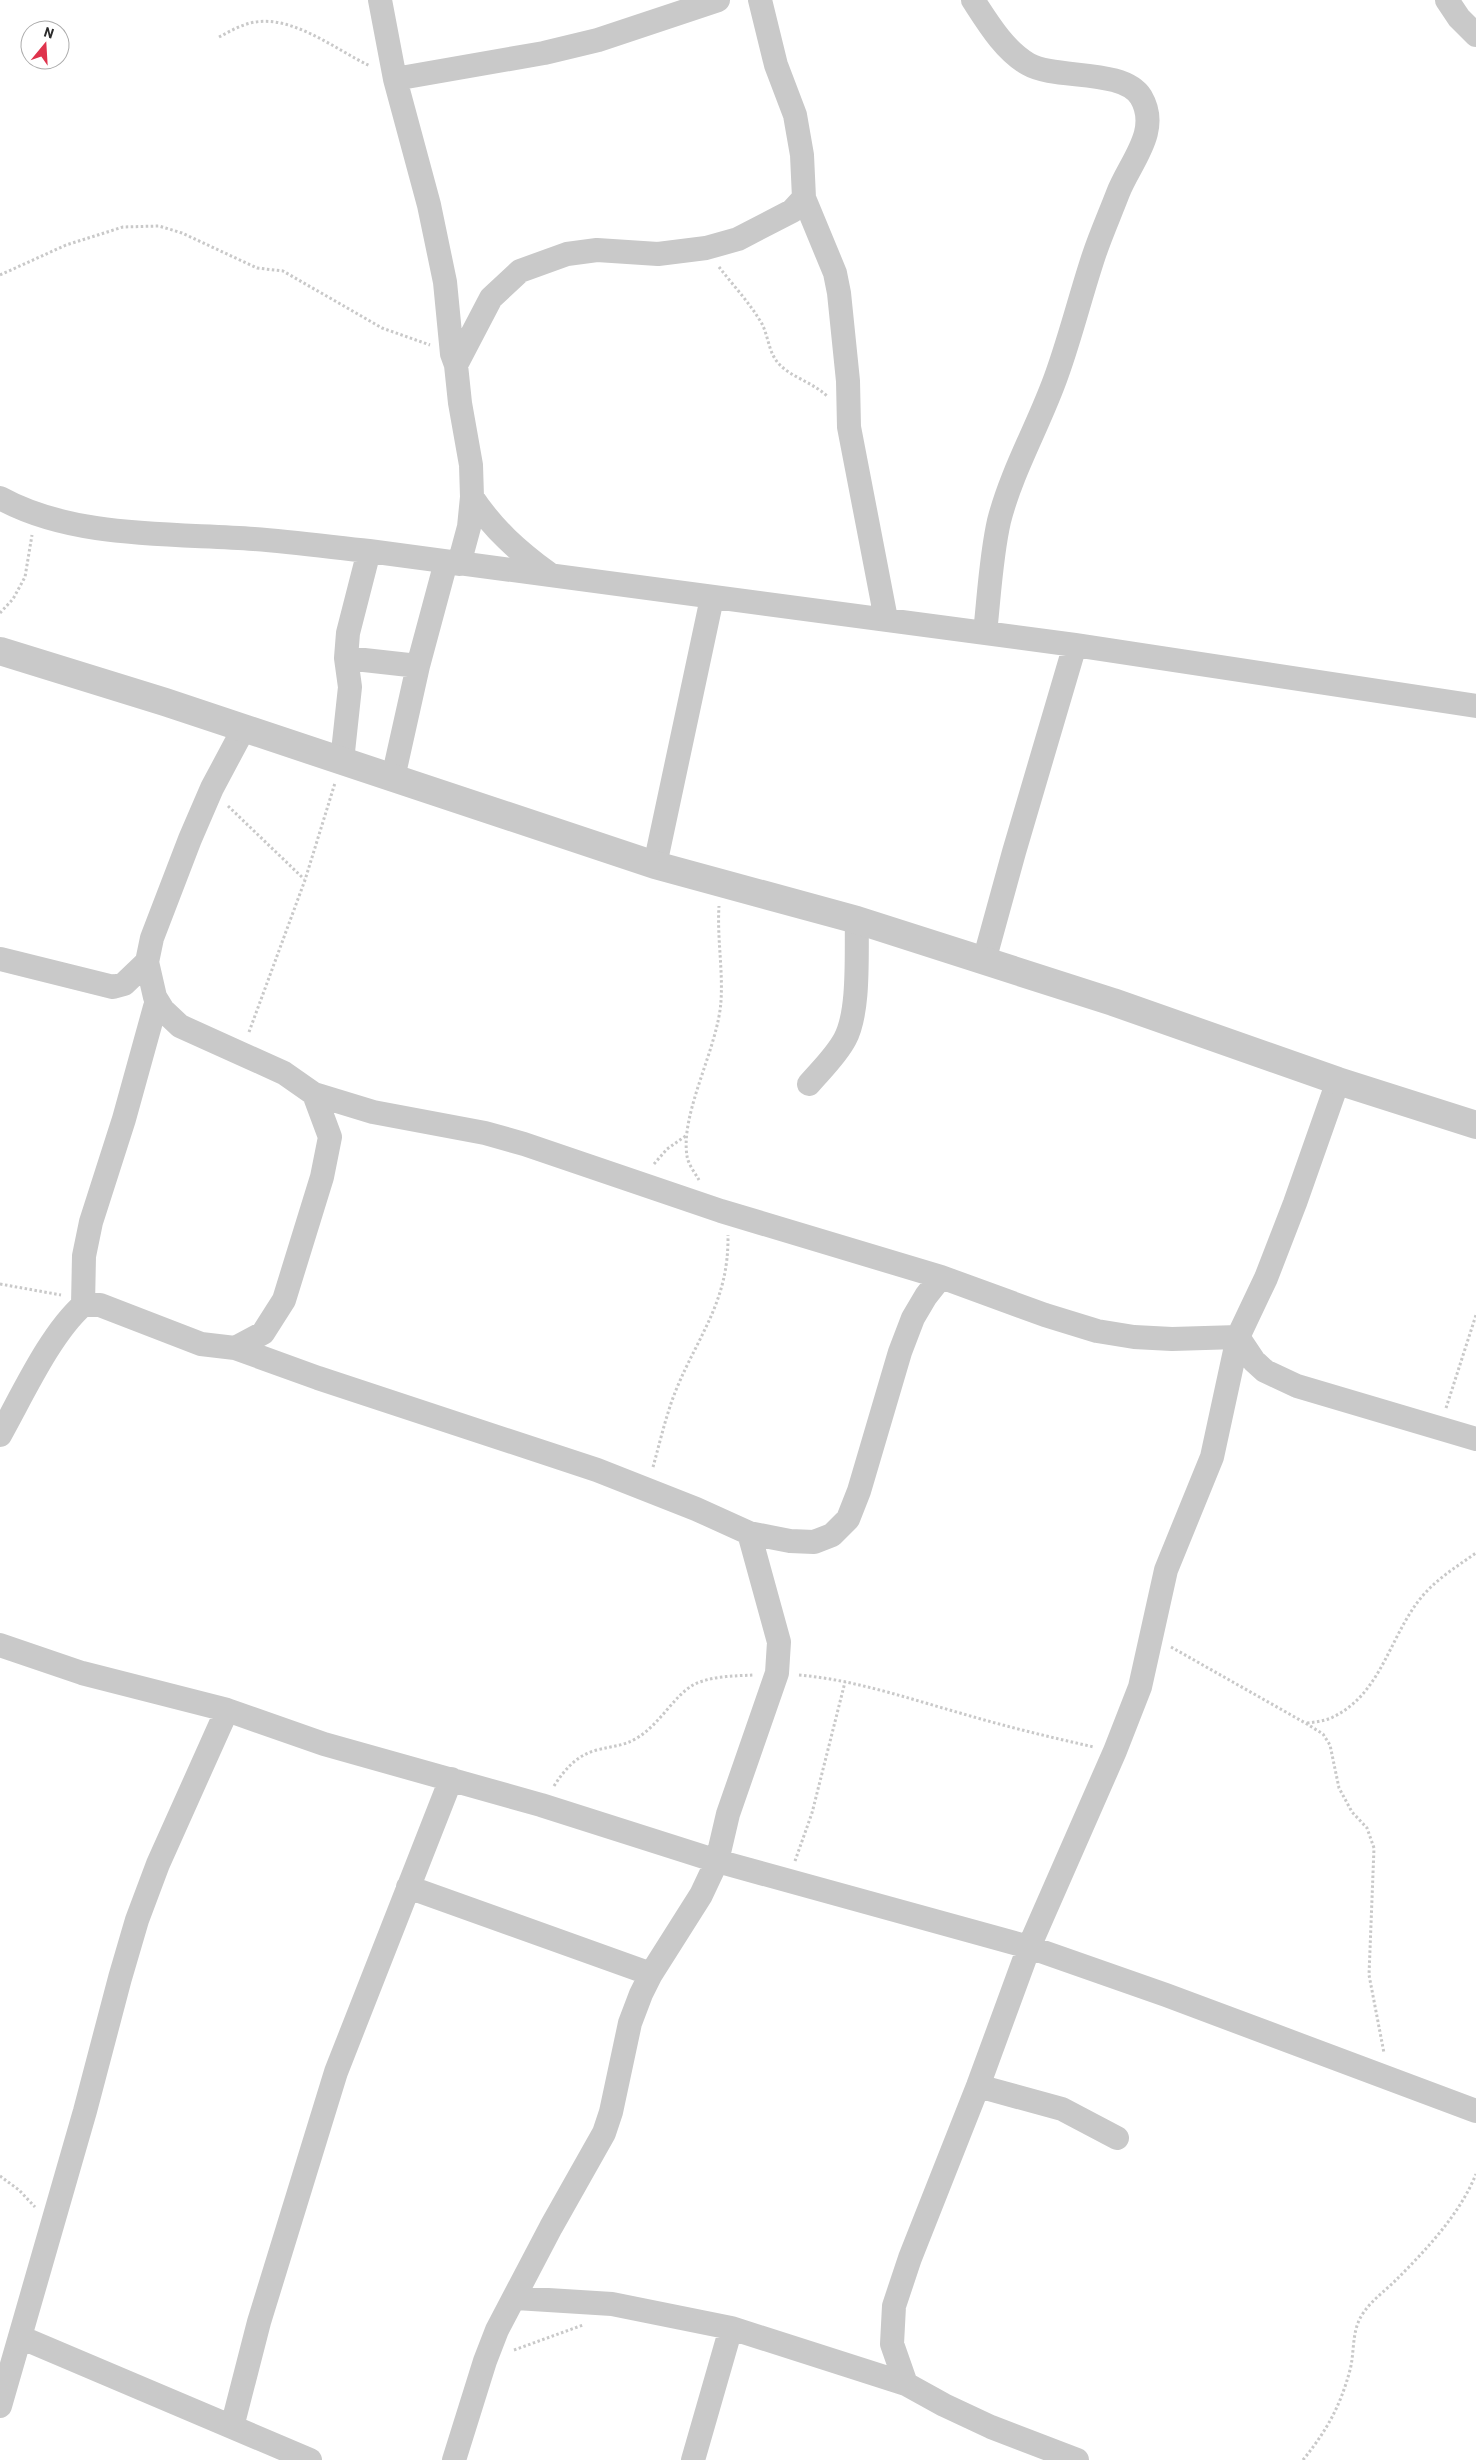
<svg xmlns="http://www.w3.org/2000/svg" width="1476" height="2460" viewBox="0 0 1476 2460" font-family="Barlow,sans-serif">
<rect width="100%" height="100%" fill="#fff"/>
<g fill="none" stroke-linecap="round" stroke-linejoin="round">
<!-- path -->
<path stroke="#c9c9c9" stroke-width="3" stroke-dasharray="2.5 2.5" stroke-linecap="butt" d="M219,37C227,33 235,28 244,25C286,9 334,49 370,66
M719,267C732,284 748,301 759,319C769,333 767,351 779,364C791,377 812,382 827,396
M0,275L66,245L123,227L159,226L182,233L257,268L283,271L382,328L430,345
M0,613L13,599L25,577L32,535
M228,806L304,879
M249,1032L305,880L335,783
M654,1164L667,1149L687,1135
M699,1180C695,1173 688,1164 687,1156C680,1113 718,1048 721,1001C723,969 717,938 719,906
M0,1284L61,1295
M1446,1408L1476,1315
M653,1467C660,1442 666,1415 676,1390C699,1334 729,1301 728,1235
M1171,1647L1307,1724L1323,1734L1330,1745L1339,1788L1352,1812L1367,1828L1374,1848L1369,1975L1384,2053
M799,1675C855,1680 907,1698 960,1713C1004,1726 1049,1737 1094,1747
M1307,1723C1316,1722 1325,1721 1333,1717C1381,1694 1389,1638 1420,1599C1435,1580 1456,1567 1476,1553
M554,1786C565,1769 577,1755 597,1750C612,1746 624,1746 637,1738C660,1724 673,1697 693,1685C710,1676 734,1676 753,1675
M795,1861L812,1813L845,1682
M0,2176L19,2190L35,2207
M514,2350L583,2325
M1303,2460C1327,2430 1340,2407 1350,2370C1355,2351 1351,2329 1364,2312C1372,2300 1386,2290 1396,2280C1426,2250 1460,2214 1476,2174"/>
<!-- minor -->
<path stroke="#c9c9c9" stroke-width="24" d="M380,0L395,79L429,205L445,282L452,354L456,365L460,403L471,465L472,497L469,527L459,564
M973,0C988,23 1004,50 1028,64C1055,80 1123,68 1141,97C1161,131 1130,162 1118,193C1110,214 1101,234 1094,255C1081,294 1071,335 1057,374C1040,423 1012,470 999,521C991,556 989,597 985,633
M1447,0L1459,18L1476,35
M395,79L544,53L598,40L718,0
M804,198L835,273L839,293L848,381L849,427L886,619
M456,365L491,298L520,271L567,254L597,250L658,254L706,248L738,239L792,211L804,198L802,155L795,115L776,65L760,0
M472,497C493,529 518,551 548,573
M0,498C74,539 173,533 254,539C292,542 331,547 369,551L1075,645L1476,706
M346,658L418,666
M244,728L212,788L190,839L152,938L147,962L155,997L163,1010L180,1026L284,1073L314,1094L373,1112L485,1133L524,1144L721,1211L941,1277L1045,1315L1097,1331L1134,1337L1172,1339L1238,1337L1254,1361L1265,1371L1297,1386L1476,1439
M342,761L350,687L346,658L348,633L369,551
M393,778L418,666L446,562
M655,865L712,598
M0,959L113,987L124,984L147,962
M984,961L1014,852L1075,645
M809,1084C821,1070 836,1056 845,1039C860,1011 856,952 857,920
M83,1305L84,1256L91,1222L124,1119L155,1007
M235,1348L318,1378L597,1470L696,1509L749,1533L790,1541L814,1542L832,1535L848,1519L859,1491L900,1352L913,1318L926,1296L941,1277
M0,1435C22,1396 50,1334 83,1305H100L201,1344L235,1348L263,1333L284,1300L322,1177L330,1137L314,1094
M0,1645L82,1673L227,1710L324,1744L541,1805L717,1861L1029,1947L1166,1995L1476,2111
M408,1887L651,1974
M978,2086L1062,2109L1117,2138
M516,2298L612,2304L731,2328L906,2384
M20,2337L310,2460
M0,2406L85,2111L120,1978L137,1920L158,1864L227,1710
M232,2427L259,2322L336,2072L451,1779
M454,2460L485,2361L497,2330L551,2227L604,2133L611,2112L630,2023L641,1994L651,1974L701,1895L717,1861L728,1814L777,1673L779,1642L749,1533
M693,2460L731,2328
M1077,2460L991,2427L944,2405L906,2384L892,2344L894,2306L910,2258L978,2086L1029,1947L1115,1751L1140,1687L1166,1570L1212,1457L1238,1337L1266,1278L1295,1203L1338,1081"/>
<!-- tertiary -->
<path stroke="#c9c9c9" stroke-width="28" d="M0,651L165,702L655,865L857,920L1113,1002L1338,1081L1476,1125"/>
</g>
<!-- north arrow -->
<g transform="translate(45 45) rotate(18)"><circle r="24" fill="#ffffff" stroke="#ababab"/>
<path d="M0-4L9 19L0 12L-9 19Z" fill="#df334c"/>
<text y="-8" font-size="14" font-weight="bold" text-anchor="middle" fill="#2c2c2c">N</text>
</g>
</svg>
